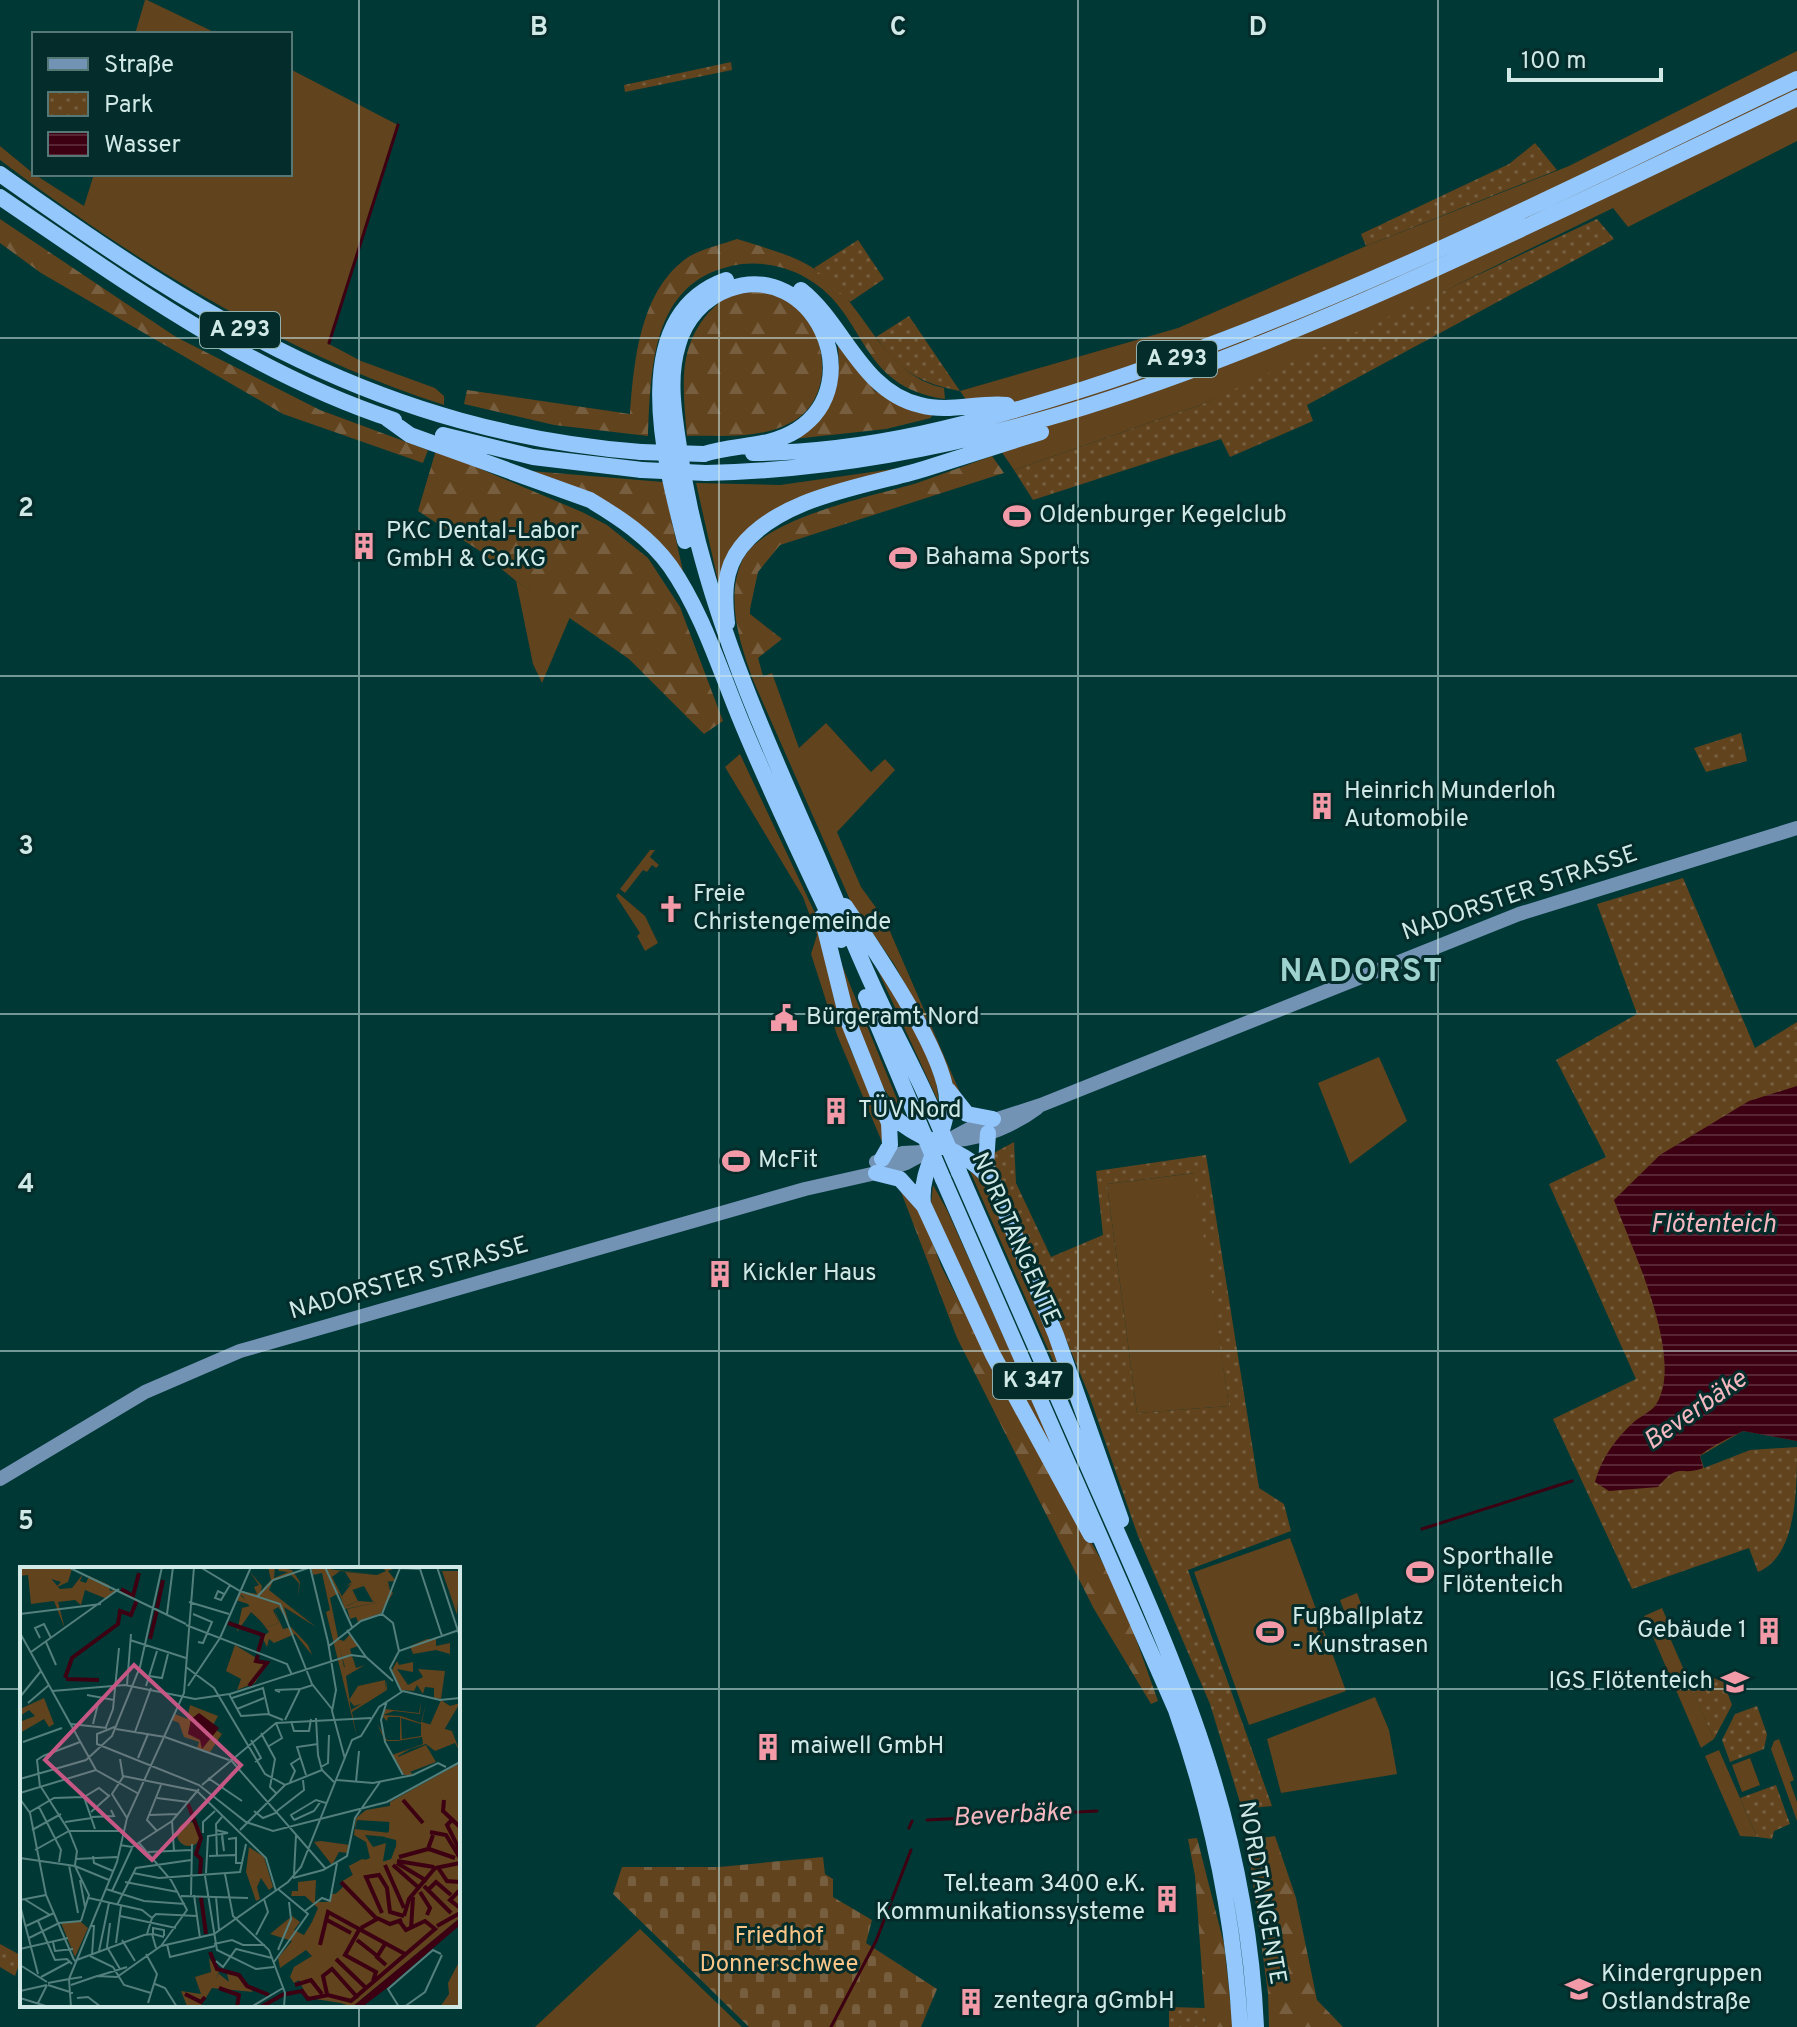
<svg xmlns="http://www.w3.org/2000/svg" width="1797" height="2027" viewBox="0 0 1797 2027" font-family="Overpass,sans-serif">
<defs>
<pattern id="forest-firs" width="22" height="20" patternUnits="userSpaceOnUse" patternTransform="scale(2)"><rect width="22" height="20" fill="#61431d"/><path d="M5 1l3.5 6h-7zM16 11l3.5 6h-7z" fill="#775e3e"/></pattern>
<pattern id="cemetery-stones" width="16" height="16" patternUnits="userSpaceOnUse" patternTransform="scale(2)"><rect width="16" height="16" fill="#61431d"/><path d="M2 7V4a2 2 0 0 1 4 0v3zM10 15v-3a2 2 0 0 1 4 0v3z" fill="#775e3e"/></pattern>
<pattern id="park-dots" width="8" height="8" patternUnits="userSpaceOnUse" patternTransform="scale(2)"><rect width="8" height="8" fill="#61431d"/><path d="M2 2h.1M6 6h.1" fill="none" stroke="#775e3e" stroke-width="1.8" stroke-linecap="round"/></pattern>
<pattern id="water-rules" width="6" height="5" patternUnits="userSpaceOnUse" patternTransform="scale(2)"><rect width="6" height="5" fill="#3c0012"/><path d="M0 2.5h6" fill="none" stroke="#572534"/></pattern>
</defs>
<rect width="100%" height="100%" fill="#003835"/>
<!-- green -->
<path fill="#61431d" d="M145,0H147L218,34H135Z
M1797,51V141L1628,227L1613,208L1314,355L1203,404L1014,470L960,391L1178,328L1366,246L1569,166Z
M290,69L398,125L329,344L361,361L435,388L444,396V405C282,353 135,262 0,160V146L34,174L84,206L94,174H290Z
M914,466L767,517L720,590L696,483L780,485Z
M516,581L570,617L542,683L533,664Z
M772,673L799,748L826,723L871,772L885,759L895,770L837,832L861,887L885,920L965,1104L955,1094L915,1002L894,964L850,900L753,680Z
M740,754L815,913L849,1046L884,1125L882,1142L837,1035L811,954L817,935L803,897L725,767Z
M650,850H655L650,857L659,865L656,868L652,865L647,872L643,870L625,893L620,889Z
M618,893L645,916L658,943L645,951L637,936L640,933L616,896Z
M862,936C885,972 940,1059 938,1101Z
M839,958L904,1116C866,1073 853,1012 839,958Z
M1379,1057L1407,1121L1350,1164L1318,1083Z
M970,1171L983,1182L1050,1331L1095,1457Z
M1195,1173L1229,1406L1137,1413L1107,1184Z
M933,1185L947,1210L1073,1491L1024,1404L931,1203Z
M1290,1538L1346,1691L1249,1725L1194,1572Z
M1357,1593L1366,1616L1348,1622L1340,1600Z
M1662,1608L1671,1629L1667,1631L1714,1739L1701,1748L1644,1616Z
M1375,1697L1389,1730L1397,1774L1281,1793L1267,1739Z
M1779,1739L1794,1780L1790,1782L1797,1802V1821L1771,1749L1774,1741Z
M1719,1750L1757,1837L1740,1836L1705,1756Z
M1750,1758L1760,1785L1742,1792L1732,1765Z
M640,1929L742,2027H535Z"/>
<!-- forest -->
<path fill="url(#forest-firs)" d="M0,219L176,337L320,410L428,450L423,463L283,414L41,273L0,243Z
M737,239C762,247 791,254 813,268C866,300 879,374 944,388L945,399C857,387 868,314 808,279C786,265 756,260 731,266C651,284 651,369 648,436L554,425L464,404L467,390L630,414C634,361 640,288 690,256C704,248 723,244 737,239Z
M734,291C756,291 781,290 798,307C829,337 834,401 790,423C758,440 722,435 687,436C681,373 677,330 734,291Z
M837,337L875,391L932,415L931,418L886,429L794,439C835,406 843,389 837,337Z
M436,450L582,512L607,525L648,558L680,607L723,721L704,734L629,659L516,581L480,551L418,511Z
M992,456L1004,473L780,545L758,572L750,609V614L782,639L758,658L763,676L753,680C740,644 725,599 742,561C761,518 874,496 917,483C942,474 967,465 992,456Z
M531,471L663,482L685,580L652,536Z
M898,1184L919,1206L942,1268L986,1353L1120,1594L1158,1701L1151,1704L1094,1609L957,1338Z
M1275,1836L1296,1898L1317,2000L1343,2027H1269L1268,1993L1247,1840Z
M1197,1838L1224,1944L1233,2027H1206L1195,1876L1188,1839Z"/>
<!-- cemetery -->
<path fill="url(#cemetery-stones)" d="M823,1857L825,1874L833,1879V1897L872,1920L866,1943L937,1989L921,2027H749L613,1894L622,1867H719Z"/>
<!-- park -->
<path fill="url(#park-dots)" fill-rule="evenodd" d="M731,62L732,70L625,92L624,85Z
M1535,143L1557,170L1366,246L1361,234L1509,164Z
M1597,219L1614,239L1307,405L1313,421L1230,457L1221,439L1033,500L1014,470L1203,404Z
M858,240L884,279L850,302L814,268Z
M909,316L960,391C920,383 899,371 876,337Z
M1741,733L1747,761L1706,772L1694,748Z
M1683,878L1755,1048L1797,1022V1441L1743,1431L1700,1456L1704,1468L1750,1450L1797,1447C1797,1489 1797,1556 1758,1572L1749,1548L1632,1589L1553,1419L1636,1379L1549,1184L1606,1157L1556,1060L1637,1014L1597,904Z
M1014,1142L1016,1183L1051,1257L1103,1235L1096,1171L1206,1155L1259,1488L1284,1504L1291,1531L1188,1570L1272,1806L1242,1809L1210,1704L1138,1536L1089,1395L990,1155ZM1194,1173L1229,1406L1137,1413L1107,1184Z
M1718,1676L1722,1678L1732,1705L1714,1739L1691,1687Z
M1757,1706L1767,1734L1764,1749L1730,1762L1722,1740L1735,1714Z
M1776,1785L1790,1824L1774,1831L1772,1839L1757,1837L1740,1798Z
M0,1944L22,1956L15,1976L0,1967Z
M1169,2007L1205,2008L1206,2027H1169Z"/>
<!-- water -->
<path fill="url(#water-rules)" d="M1797,1086V1441L1743,1431C1733,1436 1707,1448 1700,1456L1703,1468C1679,1477 1680,1461 1658,1487L1609,1491L1595,1482C1601,1458 1617,1437 1635,1421C1641,1416 1650,1412 1655,1406C1687,1361 1631,1247 1614,1200L1660,1155L1749,1101Z"/>
<g fill="none" stroke-linecap="round" stroke-linejoin="round">
<!-- stream -->
<path stroke="#3c0012" stroke-width="3" d="M329,343L398,125
M1422,1529L1572,1481
M927,1820L1097,1811
M909,1828L912,1821
M831,2027L876,1941L911,1850"/>
<!-- secondary -->
<path stroke="#7393b5" stroke-width="14" d="M957,1140C985,1138 1014,1125 1037,1108
M876,1162L903,1153L922,1152
M0,1479L145,1392L240,1351L805,1189L876,1173L906,1163L973,1127L1041,1105L1519,914L1797,828"/>
<!-- highway -->
<path stroke="#94c7fc" stroke-width="16" d="M0,174C207,321 380,431 641,452
M0,197C124,281 250,373 394,420
M801,290C844,324 861,391 920,405C949,413 978,402 1007,405
M385,417L410,435L590,500C620,518 649,537 670,566C701,610 719,667 739,716C770,792 806,866 841,940
M443,435L533,457L642,470
M753,453C865,453 978,423 1084,389C1331,310 1564,191 1797,79
M704,454C735,444 769,448 797,430C871,382 812,259 729,289C704,298 685,319 678,345C667,380 675,419 680,454C700,589 753,710 808,835C832,889 853,944 878,997C895,1034 915,1070 931,1107
M706,473C950,468 1176,384 1397,286C1531,226 1664,162 1797,98
M685,541C665,463 625,316 726,280
M727,623C724,596 723,570 741,547C781,496 865,487 924,469C963,457 1002,444 1041,432
M845,906C872,946 949,1057 947,1103C946,1139 919,1168 923,1204
M822,917L847,1018L889,1123L890,1145L882,1159
M866,997L915,1114
M948,1090L967,1114L993,1119
M886,1108C913,1143 960,1144 988,1177
M988,1133L986,1165L1056,1335L1121,1520
M959,1172C1005,1278 1052,1383 1098,1489C1179,1671 1247,1824 1256,2027
M876,1173L900,1179L924,1206L993,1355L1091,1535
M943,1179L1176,1710C1212,1813 1234,1918 1240,2027"/>
<!-- highway-bridge -->
<path stroke="#94c7fc" stroke-width="16" d="M641,452L704,454
M642,470L706,473
M931,1107L959,1172
M915,1114L943,1179"/>
</g>
<!-- grid -->
<path fill="none" stroke="#d0e9e7" stroke-width="2" stroke-opacity="0.55" d="M359,0V1569M719,0V2027M1078,0V2027M1438,0V2027M0,338H1797M0,676H1797M0,1014H1797M0,1351H1797M0,1689H22M458,1689H1797M359,2005V2027"/>
<!-- icons -->
<defs>
<g id="stadium-bare" transform="scale(2.16)"><path d="M0-5a6.5 5 0 1 0 0 10a6.5 5 0 1 0 0-10ZM-3.5-1.8h7v3.6h-7Z" fill="#f39aa8" stroke="#032c2a" stroke-width="2.5" paint-order="stroke"/></g>
<g id="building-bare" transform="scale(2.16)"><path d="M-4-6H4V6H1V3H-1V6H-4ZM-2.5-4.3h1.7v1.8h-1.7ZM.8-4.3h1.7v1.8H.8ZM-2.5-1h1.7V.8h-1.7ZM.8-1h1.7V.8H.8Z" fill="#f39aa8" stroke="#032c2a" stroke-width="2.5" paint-order="stroke"/></g>
<g id="church-bare" transform="scale(2.16)"><path d="M-1.2-6h2.4v3.5h3.3v2.4h-3.3V6h-2.4V-.1h-3.3v-2.4h3.3Z" fill="#f39aa8" stroke="#032c2a" stroke-width="2.5" paint-order="stroke"/></g>
<g id="civic-bare" transform="scale(2.16)"><path d="M-.6-6.5H3V-4.5H.6V-3L4-1V1h2V6H-6V1h2V-1L-.6-3ZM-1.2 2.5V6h2.4V2.5Z" fill="#f39aa8" stroke="#032c2a" stroke-width="2.5" paint-order="stroke"/></g>
<g id="school-bare" transform="scale(2.16)"><path d="M0-5L7-2L0 1L-7-2ZM-4 1L0 2.5L4 1V4Q0 6-4 4Z" fill="#f39aa8" stroke="#032c2a" stroke-width="2.5" paint-order="stroke"/></g>
</defs>
<g fill-rule="evenodd">
<use href="#stadium-bare" x="1017" y="516"/>
<use href="#building-bare" x="364" y="546"/>
<use href="#stadium-bare" x="903" y="558"/>
<use href="#building-bare" x="1322" y="806"/>
<use href="#church-bare" x="671" y="909"/>
<use href="#civic-bare" x="784" y="1018"/>
<use href="#building-bare" x="836" y="1111"/>
<use href="#stadium-bare" x="736" y="1161"/>
<use href="#building-bare" x="720" y="1274"/>
<use href="#stadium-bare" x="1420" y="1572"/>
<use href="#building-bare" x="1769" y="1631"/>
<use href="#stadium-bare" x="1270" y="1632"/>
<use href="#school-bare" x="1735" y="1682"/>
<use href="#building-bare" x="768" y="1747"/>
<use href="#building-bare" x="1167" y="1899"/>
<use href="#school-bare" x="1579" y="1989"/>
<use href="#building-bare" x="971" y="2002"/>
</g>
<g text-anchor="middle" dominant-baseline="central" stroke-width="6" stroke-linejoin="round" paint-order="stroke">
<!-- shield labels -->
<g fill="#032c2a" stroke="#92b0ae" stroke-width="2">
<rect x="200" y="312" width="80" height="36" rx="6"/>
<rect x="1137" y="341" width="80" height="36" rx="6"/>
<rect x="993" y="1363" width="80" height="36" rx="6"/>
</g>
<g font-size="22" font-weight="bold" fill="#d0e9e7">
<text x="240" y="330">A 293</text>
<text x="1177" y="359">A 293</text>
<text x="1033" y="1381">K 347</text>
</g>
<!-- poi labels -->
<g font-size="24" fill="#d0e9e7" stroke="#032c2a" text-anchor="start">
<text x="1039" y="516">Oldenburger Kegelclub</text>
<text x="386" y="532">PKC Dental-Labor<tspan x="386" dy="28">GmbH &amp; Co.KG</tspan></text>
<text x="925" y="558">Bahama Sports</text>
<text x="1344" y="792">Heinrich Munderloh<tspan x="1344" dy="28">Automobile</tspan></text>
<text x="693" y="895">Freie<tspan x="693" dy="28">Christengemeinde</tspan></text>
<text x="806" y="1018">Bürgeramt Nord</text>
<text x="858" y="1111">TÜV Nord</text>
<text x="758" y="1161">McFit</text>
<text x="742" y="1274">Kickler Haus</text>
<text x="1442" y="1558">Sporthalle<tspan x="1442" dy="28">Flötenteich</tspan></text>
<text x="1292" y="1618">Fußballplatz<tspan x="1292" dy="28">- Kunstrasen</tspan></text>
<text x="1747" y="1631" text-anchor="end">Gebäude 1</text>
<text x="1713" y="1682" text-anchor="end">IGS Flötenteich</text>
<text x="790" y="1747">maiwell GmbH</text>
<text x="1145" y="1885" text-anchor="end">Tel.team 3400 e.K.<tspan x="1145" dy="28">Kommunikationssysteme</tspan></text>
<text x="1601" y="1975">Kindergruppen<tspan x="1601" dy="28">Ostlandstraße</tspan></text>
<text x="993" y="2002">zentegra gGmbH</text>
</g>
<!-- street labels -->
<g font-size="24" fill="#d0e9e7" stroke="#032c2a">
<text transform="translate(1520 894) rotate(-19)">NADORSTER STRASSE</text>
<text transform="translate(1015 1239) rotate(66)">NORDTANGENTE</text>
<text transform="translate(409 1279) rotate(-16)">NADORSTER STRASSE</text>
<text transform="translate(1261 1893) rotate(80)">NORDTANGENTE</text>
</g>
<!-- park labels -->
<g font-size="24" fill="#f8c487" stroke="#032c2a">
<text x="779" y="1937">Friedhof<tspan x="779" dy="28">Donnerschwee</tspan></text>
</g>
<!-- water labels -->
<g font-size="26" font-style="italic" fill="#f5b7bf" stroke="#032c2a">
<text x="1713" y="1225">Flötenteich</text>
<text transform="translate(1696 1411) rotate(-35)">Beverbäke</text>
<text transform="translate(1012 1816) rotate(-3)">Beverbäke</text>
</g>
<!-- district labels -->
<g font-size="32" font-weight="bold" letter-spacing="2" fill="#9ed2ce" stroke="#032c2a">
<text x="1362" y="973">NADORST</text>
</g>
</g>
<!-- overview -->
<g transform="translate(20 1567)">
<rect width="440" height="440" fill="#003835"/>
<path d="M0,0H21L40,22L52,21L63,7L60,14L66,16L69,9L89,18L90,24L98,22L87,32L65,23L61,38L55,33L38,35L45,62L34,34L11,37L8,8L0,9ZM361,0H378L368,4L376,14L363,15L373,26L361,46L338,55L336,50L330,52L327,42L355,36L344,17L332,22L338,34L326,39L322,29L332,16L325,5L357,8L366,4ZM422,4H440L437,48L430,27ZM221,27L255,35L260,39L253,43L259,56L247,60L231,45L217,65L222,41L230,39ZM330,67L338,79L330,82L335,101L327,107L317,72L324,74ZM407,72H416V79L430,76V87L416,83L393,87L390,79ZM215,78L246,97L235,116L217,123L221,112L206,104ZM377,94L379,98L393,95V105L377,102L388,118L403,110L398,102L425,104L421,132L414,131V121L405,120L403,127L397,118L394,124L381,123L372,103ZM365,113L366,122L348,135L334,139L329,133L338,119ZM421,133L430,139L440,136L424,163L410,158ZM406,178L416,195L387,206L378,190ZM440,227V351L332,440L305,430L288,432L279,413L274,416L270,410L274,400L292,389L286,383L260,401L258,391L272,374L250,367L272,349L280,355L274,363L284,368L292,355L298,341L285,329H271L272,324H278V315L296,313L295,335H307L324,319L321,315L333,308L329,299L350,291L346,275L334,268L336,251L346,243ZM337,253L370,255V266L335,262ZM345,268L379,271L370,295L363,294L366,276L353,280ZM157 267a12 12 0 1 1 24 0a12 12 0 1 1-24 0ZM294,275L301,274L330,278L328,286L319,285L312,298ZM189,391L199,405L196,413L198,406L209,415L207,407L216,408L233,425L192,421L180,440L167,439L161,424L181,427L175,410L191,405Z" fill="#61431d" fill-rule="evenodd"/>
<path d="M21,0L52,2L48,15L35,21L41,15L28,11ZM248,0H255L254,11L268,5L259,4L257,0L272,3L280,15L278,30L279,16L271,8L253,14L249,23L296,60L264,40L269,56L255,35L220,28L229,36L247,60L259,56L254,42L263,62L271,60L288,78L292,88L275,67L254,76L249,72L247,80L242,70L249,65L228,37L216,33L220,24L237,27L234,20L239,18L229,4L242,19L241,24L251,13ZM291,0L358,8L320,4L312,10L327,39L338,34L353,35L344,19L332,23L331,17L326,20L331,15L334,20L360,12L368,15L370,22L361,14L347,20L355,36L325,42L319,26L310,31L324,100L333,96L332,88L336,101L345,98L326,109L331,143L366,122V113L367,123L332,145L337,170L306,45L310,43L302,6L293,8ZM401,135L400,147L374,144L363,148L381,149L401,156L406,136L402,155L432,164L440,185L435,176L415,184L406,177L390,182L378,189L393,208H384L372,188L403,177L402,170L377,174H365L357,156L367,173H380V150H368L367,154L362,149L365,142L399,146ZM381,151L401,157V169L382,172ZM229,280L244,290L253,320L249,323L241,311L237,320L240,332L236,334L226,305ZM440,393V440H420L429,427L428,416Z" fill="#61431d" fill-rule="evenodd"/>
<path d="M60,354L68,361L55,390L41,356Z" fill="#61431d"/>
<path d="M24,131L34,157L29,160L24,152L0,166L2,154L15,149L9,143L0,149V142ZM170,138L198,149L192,160L202,167L190,185L177,181L179,175L164,170L159,156L152,153L155,147L167,152ZM440,196V350L333,438L289,431L279,413L310,393L337,362L307,345L312,327L329,326L321,315L333,308L329,299L342,292L359,296L377,290L376,273L364,270L369,264L370,235Z" fill="#61431d"/>
<path d="M179,146L199,161L182,182L180,173L168,167L171,152ZM440,351V358L367,421L342,440H332Z" fill="#3c0012"/>
<path fill="none" stroke="#3c0012" stroke-width="4" d="M101,22L113,29L119,6M137,41L143,13M208,56L243,68L238,85M130,72L137,43M45,111L52,91L98,57L100,44L111,48L117,33M46,112L79,113M229,119L247,96L236,94L238,88M383,233L403,256M424,233L423,244L440,260M168,237L181,271L176,287L181,292L180,308M431,254L427,258L440,284M410,265L426,268L440,291M409,282L435,291M379,290L408,282L413,268M377,294L414,300M377,296L407,314M365,298L384,341M373,298L399,321M419,302L427,314L440,315M321,315L357,352L341,361M404,319L431,346M409,322L416,315L431,328M440,323L430,333L440,341M400,325L410,341L407,348M181,330L186,367M362,346L346,310L359,308L367,321L370,345L384,349M384,349L389,332L415,301L440,296M357,351L370,357L382,353M307,353L331,366M417,359L440,346M391,362L393,330M339,363L325,388L356,405L353,414M337,373L356,388M365,377L357,390L366,398M300,378L308,345L385,387M190,385L197,402L219,408L227,419L249,428M316,392L345,420M275,418L291,413L302,427M199,421L219,428L217,440M165,427L181,435L185,430M266,427L282,424L288,432L308,428L331,434L415,362L405,354L386,363L380,355M307,427L303,409L312,402L338,431M241,440L264,427"/>
<path fill="none" stroke="#537f7c" stroke-width="2" d="M48,0L166,57M180,0L220,24L260,37L292,117L312,142M290,0L308,75L316,123L312,144L325,192M305,0L332,60M417,0L440,70M204,27L198,24L195,31L201,33L210,18M237,30L253,13L291,0M169,35L209,47M0,47L81,37M147,47L153,0M173,47L192,55L183,76L178,75M362,47L373,56L379,84M166,58L267,97L272,108M327,63L346,90L373,114M0,66L76,203L119,227M20,71L15,61L24,57L31,71M110,73L166,91M26,75L36,98M309,79L341,54L362,47L380,1L400,2L422,69M11,85L99,22M166,100L194,121L245,207L265,218L302,203M129,109L142,111L148,87M107,118L111,67M126,119L137,84M168,119L200,71L231,0M32,124L105,118L175,132L209,127L221,149L248,147L263,153M381,124L370,101L379,84L439,63M260,125L255,123L280,122M210,127L331,88L346,90M67,128L94,133M0,130L21,104M212,131L243,121L249,147M367,134L361,153L365,175L383,208M8,136L29,118M217,142L244,131M296,151L298,188L302,203L314,215M265,153L280,122L293,118M271,154L274,164H289L291,152M51,157L87,161M73,157L79,133M97,159L77,167V177L179,218L226,255L253,264L367,235L440,195M86,160L93,142L99,81M96,162L145,170L209,193M115,165L131,121M241,166L255,192L250,220L257,227M231,173L241,191L235,195M3,175L42,161M249,179L262,171L256,156M23,189L60,175M118,191L128,167M100,192L103,210L92,227L107,251M210,192L306,302M301,200L308,196L309,168M286,208L277,180L298,177M103,209L177,224L246,291L256,324M188,211L222,234M0,212L66,193L92,169L120,100L142,0M317,213L353,216L393,208L418,196L426,200M270,215L275,204L271,197L280,191M336,215L339,184M182,218L256,156L351,151M20,220L17,193L23,189M21,220L49,264L57,284L55,298M0,226L76,203M64,230L75,262M137,231L168,235M0,232L10,246L26,328L54,393M19,240L41,283L39,295M234,244L243,251L258,245M257,244L284,223L283,213M10,245L34,231L64,230L79,221L89,229M71,245L90,228M129,248L158,247M72,250L94,249L91,243M274,253L271,248L296,233L306,236M274,253L294,244L301,234M152,254L154,284M45,255L72,251M12,263L41,247M220,263L265,218M137,264L127,253L141,218M183,266V255L195,244M202,266L204,284L202,270M208,272L216,271V296H223M119,276L151,313L167,343L141,379M100,278L112,280L152,254L179,222M15,283L49,264H104M128,285L172,283M73,289L74,296L93,304M189,289L215,288M197,289L196,257L202,250M0,291L55,299L89,313M56,292L97,290M49,298L58,346M55,299L69,328L61,354M113,306L139,311L220,305L226,277M186,306L188,269L208,266L196,263M205,307L213,349L249,383L265,426L264,440M274,307L276,268M185,309L197,383L236,402L254,400M273,311L303,303L327,289L335,251L360,215M60,313L65,340M105,315L158,325M86,322L124,334L165,337M92,324L112,281M171,328L172,277M174,328L180,371M161,329L228,331M196,330L199,363M69,331L122,343L132,351L127,367M4,332L30,348M0,333L26,328M0,338L18,407M97,338L116,301L171,293M285,344L302,331L310,334L317,296M100,349L156,361M132,351L136,347L177,349M18,354L35,393L47,392L52,397M90,356L87,380L100,402M6,359L34,346M70,359H74L72,388M236,368L248,345L244,332M144,370L133,367V361L144,363V369M9,371L39,356L61,354M102,373L115,394M33,375L35,384L53,382M96,376L101,339M147,377L150,390L195,379M194,377L212,373L223,378H245M0,382L48,371M258,383L271,352L269,335M79,384L89,336M126,387L137,407L128,436M70,389L93,400L104,418L131,426M54,394L124,368L132,367L136,381M196,394L203,400L216,382L252,391M254,395L288,347L258,322M0,398L27,415M78,409L107,400M21,410L49,395M28,416L49,412L97,295L107,251L164,126L174,0M135,417L145,421L157,440M28,418L53,426M51,418L77,409L97,410L141,379L194,367L268,315L281,300L332,173L341,169L359,140L383,124L420,133L440,131M0,424L27,418M0,431L29,440M57,431L68,430L81,440M16,440L27,418M51,440L49,412L62,410M231,440L263,421M379,440L368,422L413,383L421,387M384,440L405,425L422,388"/>
<path fill="#c65785" fill-opacity="0.15" stroke="#c65785" stroke-width="4" d="M114,98L221,198L132,293L25,193Z"/>
<rect width="440" height="440" fill="none" stroke="#d0e9e7" stroke-width="4"/>
</g>
<g font-size="26" text-anchor="middle" font-weight="bold" fill="#d0e9e7" stroke="#032c2a" stroke-width="6" stroke-linejoin="round" paint-order="stroke">
<text x="539" y="35">B</text>
<text x="898" y="35">C</text>
<text x="1258" y="35">D</text>
<text x="26" y="516">2</text>
<text x="26" y="854">3</text>
<text x="26" y="1192">4</text>
<text x="26" y="1529">5</text>
</g>
<!-- legend -->
<rect x="32" y="32" width="260" height="144" fill="#032c2a" stroke="#557876" stroke-width="2"/>
<rect x="48" y="58" width="40" height="12" fill="#7393b5" stroke="#557876" stroke-width="2"/>
<text x="104" y="72" font-size="24" fill="#d0e9e7">Straße</text>
<rect x="48" y="92" width="40" height="24" fill="url(#park-dots)" stroke="#557876" stroke-width="2"/>
<text x="104" y="112" font-size="24" fill="#d0e9e7">Park</text>
<rect x="48" y="132" width="40" height="24" fill="url(#water-rules)" stroke="#557876" stroke-width="2"/>
<text x="104" y="152" font-size="24" fill="#d0e9e7">Wasser</text>
<!-- scale -->
<path d="M1509 68v12h152v-12" fill="none" stroke="#d0e9e7" stroke-width="4"/>
<text x="1521" y="68" font-size="24" fill="#d0e9e7" stroke="#032c2a" stroke-width="6" paint-order="stroke">100 m</text>
</svg>
